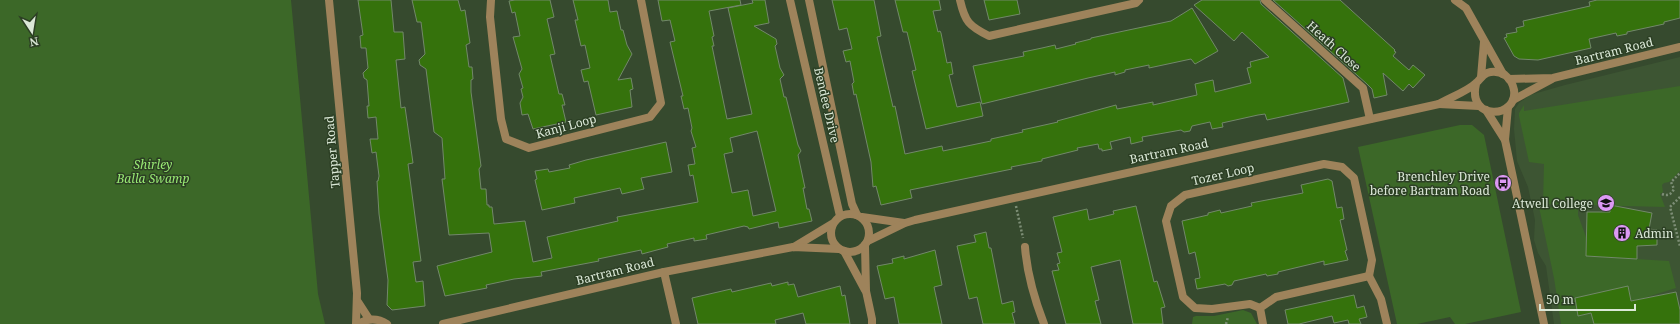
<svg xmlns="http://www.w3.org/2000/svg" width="1680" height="324" font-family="'Noto Serif',serif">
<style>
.built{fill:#3d5533}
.green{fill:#3c6828}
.building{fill:#35720c;stroke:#72886a;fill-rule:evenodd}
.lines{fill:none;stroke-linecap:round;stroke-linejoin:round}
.path{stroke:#7d8e76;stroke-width:2.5;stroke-dasharray:2 2;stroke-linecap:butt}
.minor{stroke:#9e835b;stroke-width:8}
.tertiary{stroke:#9e835b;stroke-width:8}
.labels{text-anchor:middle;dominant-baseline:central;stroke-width:3;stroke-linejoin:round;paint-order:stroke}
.street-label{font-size:12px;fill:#dbe8d7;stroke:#2c3f24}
.park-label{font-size:12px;font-style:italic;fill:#99ea74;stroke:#2c3f24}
.poi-label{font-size:12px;fill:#dbe8d7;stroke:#2c3f24;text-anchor:end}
</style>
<rect width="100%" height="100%" fill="#364a2e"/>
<polygon class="built" points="1680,57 1680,324 1554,324 1546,266 1538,253 1534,240 1535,220 1528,187 1517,161 1514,129 1515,109 1519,103 1530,95 1565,85"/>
<g class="green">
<polygon points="0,0 291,0 318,294 325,324 0,324"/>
<polygon points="1680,86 1680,171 1669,182 1664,183 1662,185 1663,192 1660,194 1665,207 1543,204 1544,164 1529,162 1519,116 1519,113 1524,105 1524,111"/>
<polygon points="1460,125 1472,125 1484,135 1521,312 1465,324 1455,324 1450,317 1417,324 1397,324 1358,147"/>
<polygon points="1539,207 1578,208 1578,215 1586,237 1586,256 1669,261 1676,288 1631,302 1598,293 1575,298 1578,316 1594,312 1592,316 1594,324 1561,324 1554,278"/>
<polygon points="1243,310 1251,313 1257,324 1192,324 1193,317 1196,316 1214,316"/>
</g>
<g class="building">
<polygon points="358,0 391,0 394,32 403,32 405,59 396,60 401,108 405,107 413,163 408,164 421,261 413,262 416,282 423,281 425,306 392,310 387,305 388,280 379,214 377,181 378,181 379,176 376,152 372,153 370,139 378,139 376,117 368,118 367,106 369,106 367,80 364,78 363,73 368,68 366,48 361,48 360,36 363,35"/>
<path d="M412 0H458L461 11 465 10 470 43 466 45 469 67H472L473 79 471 80V92L481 166 479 169 481 189H486L487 205H489V207H492L494 224 525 221 533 262 552 258 547 237 618 221 617 217 698 202 693 175 690 176 688 165 695 164 692 148 696 147 691 131 692 128 688 108 684 109 681 96H683L670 42 675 41 670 20 662 21 658 0H740L741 5 709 11 714 36 712 37 714 46H712L727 119 752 114 728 8 753 3 752 0H765L769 23 754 26 776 39 777 44 775 46 780 68 784 75 780 79 784 97H786L798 145 801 151 798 155 805 188H803L807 209H809L812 221 779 228 778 222 749 229 748 227 744 226 706 235 707 239 694 241V238L667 244 668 247 653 251 642 254 641 250 598 259 599 261 541 272 542 276 514 279 486 285 487 288 445 296 437 266 492 252 489 233 449 235 442 179H445L442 138 434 132 426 69 420 65 419 60 425 54 421 22H417ZM757 131 776 211 753 216 748 190 732 193 724 154 733 152 730 138Z"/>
<polygon points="515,0 550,0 554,17 547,19 555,54 550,55 559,94 562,94 565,105 562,105 566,122 533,129 528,114 522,115 520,103 523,97 521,89 523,88 519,74 522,69 513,37 520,36 515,12 512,13 509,1"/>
<polygon points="573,0 608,0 610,12 617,11 621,30 623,30 627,45 632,54 618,80 631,78 633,89 630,90 632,107 596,115 588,81 584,82 581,70 590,68 585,45 581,46 575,20 578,20"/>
<polygon points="832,0 874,0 881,36 877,37 893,107 895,106 905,154 942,146 943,151 991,141 991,139 1023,132 1022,130 1058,122 1057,121 1116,105 1117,109 1153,102 1153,105 1197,95 1195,84 1213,80 1215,92 1251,83 1247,68 1251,67 1250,62 1269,57 1242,32 1234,41 1194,5 1202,0 1260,0 1261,4 1343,78 1349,102 1267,120 1265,114 1258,115 1222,123 1223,127 1212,129 1210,122 1192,126 1190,131 1184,132 1181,130 1142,137 1143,141 1131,144 1130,137 1110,142 1112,149 1102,151 1102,149 1099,149 1098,144 1077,148 1078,150 1042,159 1042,161 1011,167 1012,169 910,190 912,198 881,205 876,186 873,187 871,162 856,94 854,95 852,84 854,82 850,61 846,62 843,51 852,49 847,28 839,30"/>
<polygon points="895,0 939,0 941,10 933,11 938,32 940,31 941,33 947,63 951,62 953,74 949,75 957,107 980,102 983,116 926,129 912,71 916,70 907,32 903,32"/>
<polygon points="984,0 1017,0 1020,14 989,20"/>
<polygon points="1273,0 1340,0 1395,50 1394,51 1396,52 1393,56 1409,70 1413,65 1425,75 1413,88 1409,84 1403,91 1383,73 1387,95 1374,98 1372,89 1367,84"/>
<polygon points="1597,0 1680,0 1680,18 1664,22 1664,24 1627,32 1627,34 1617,36 1616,33 1589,39 1591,48 1538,60 1519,59 1514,56 1504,38 1507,37 1506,34 1517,32 1516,28 1524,26 1523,21 1590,6 1589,2"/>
<polygon points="1192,8 1218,51 1195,64 1191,59 1149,68 1149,65 1125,70 1125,72 1115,75 1115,72 1088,78 982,104 973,66 1024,56 1023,52 1042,48 1055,45 1056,49 1076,44 1075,43 1091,39 1091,38 1171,21"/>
<polygon points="666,142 672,172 641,178 644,189 622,194 620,188 574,198 575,203 542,210 535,180 537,179 535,171 548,169 549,172 570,168 569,165 586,160"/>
<polygon points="1328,179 1332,181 1337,208 1342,207 1344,219 1340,220 1347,250 1345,251 1348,260 1324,265 1324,261 1278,272 1278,274 1267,276 1266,274 1234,281 1232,285 1228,286 1225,284 1197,289 1195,279 1200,278 1199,271 1195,252 1189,254 1182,221 1208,215 1208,213 1220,210 1221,213 1252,206 1251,203 1303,193 1301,185"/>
<polygon points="1610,205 1652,213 1649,229 1657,230 1657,245 1637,246 1637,259 1586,256 1587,212 1610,212"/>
<polygon points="1136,206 1154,282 1157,281 1165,307 1161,308 1163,324 1133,324 1120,260 1091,267 1099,300 1095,301 1101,324 1066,324 1052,271 1059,270 1057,264 1060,263 1057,253 1062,252 1053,217 1087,209 1089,220 1114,214 1113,211"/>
<polygon points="986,232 989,248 991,248 1002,304 1013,301 1015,312 1012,313 1015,324 983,324 977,297 969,299 957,246 976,242 974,235"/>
<polygon points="935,250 942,285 934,287 942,324 899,324 894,297 885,299 877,266 893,263 892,259 904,256 904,259"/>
<polygon points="788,282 788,285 794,284 798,297 840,286 842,296 845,295 850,324 806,324 803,313 775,320 776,324 698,324 692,298 731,289 732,292 771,283 772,286"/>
<polygon points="1628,286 1631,301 1676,292 1680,310 1680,324 1594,324 1591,313 1578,316 1575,298"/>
<polygon points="1354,295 1357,308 1364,306 1367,317 1359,319 1361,324 1349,324 1348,320 1334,323 1332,316 1299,324 1288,324 1285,310"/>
</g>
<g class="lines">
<g class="path">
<path d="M1662 194C1667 196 1671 195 1674 189L1671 182 1680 173"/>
<polyline points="1680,197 1670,207 1680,246"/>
<polyline points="1016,206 1023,238"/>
<polyline points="1226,324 1228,317"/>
</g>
<g class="minor">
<polyline points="491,0 490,17 501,119 506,139 529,148 650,117 661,103 641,0"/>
<polyline points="790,0 840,216"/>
<polyline points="809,0 852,204 857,215"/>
<path d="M960 0C965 22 969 26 989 36L1136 3 1139 0"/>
<polyline points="1265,0 1363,88 1370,119"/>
<polyline points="865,245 866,291 872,319 872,324"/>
<path d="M1025 247C1027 274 1034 298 1044 324"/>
<polyline points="844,251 865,290"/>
<polyline points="664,272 676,324"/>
<polyline points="1260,308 1250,304 1212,309 1195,308 1183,297 1166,221 1171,206 1185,195 1324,164 1342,167 1354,178 1372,260 1369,276"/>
<polyline points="1263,324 1260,308 1276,297 1369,276 1381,299 1387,324"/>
</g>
<g class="tertiary">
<polyline points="329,0 357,293 356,324"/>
<polyline points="1455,0 1466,8 1503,74"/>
<polyline points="1481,77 1484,42"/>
<polyline points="1509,79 1553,78 1680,47"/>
<polyline points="1513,100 1552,79"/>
<polyline points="1439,104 1479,106"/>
<polyline points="1508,107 1505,140 1544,324"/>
<polyline points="1486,110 1505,140"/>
<circle cx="850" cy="233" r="19"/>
<polyline points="862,217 904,223"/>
<path d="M868 241 905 223 915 220 1439 104C1449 98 1468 91 1476 83 1480 80 1482 75 1487 73 1493 71 1500 72 1505 75 1510 79 1513 84 1514 90 1518 119 1467 121 1476 84"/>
<polyline points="794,247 832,224"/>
<polyline points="358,302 369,319"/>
<path d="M359 324C367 318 378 318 387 324"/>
<polyline points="443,324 664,272 793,247 839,249"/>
</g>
</g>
<defs>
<g id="bus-disc" transform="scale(0.9)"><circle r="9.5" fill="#dc99f4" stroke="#2c3f24"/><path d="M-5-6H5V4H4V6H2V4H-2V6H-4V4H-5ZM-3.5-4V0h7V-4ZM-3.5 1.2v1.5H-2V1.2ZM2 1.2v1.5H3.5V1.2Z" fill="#111"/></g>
<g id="school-disc" transform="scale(0.9)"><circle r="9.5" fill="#dc99f4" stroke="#2c3f24"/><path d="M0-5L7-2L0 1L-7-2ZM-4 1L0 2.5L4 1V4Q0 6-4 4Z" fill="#111"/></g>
<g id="building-disc" transform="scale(0.9)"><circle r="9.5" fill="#dc99f4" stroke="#2c3f24"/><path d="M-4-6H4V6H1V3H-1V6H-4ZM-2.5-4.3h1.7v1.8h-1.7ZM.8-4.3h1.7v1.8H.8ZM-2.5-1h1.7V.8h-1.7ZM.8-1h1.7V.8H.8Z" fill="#111"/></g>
</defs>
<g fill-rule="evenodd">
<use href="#bus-disc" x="1503" y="183"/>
<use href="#school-disc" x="1606" y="203"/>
<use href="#building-disc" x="1622" y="233"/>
</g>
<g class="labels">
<g class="street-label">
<text transform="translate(1334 46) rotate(42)">Heath Close</text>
<text transform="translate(1614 51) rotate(-14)">Bartram Road</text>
<text transform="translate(827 105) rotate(77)">Bendee Drive</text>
<text transform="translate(566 126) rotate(-15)">Kanji Loop</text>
<text transform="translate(1169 151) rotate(-12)">Bartram Road</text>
<text transform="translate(332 152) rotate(-95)">Tapper Road</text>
<text transform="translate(1223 174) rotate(-13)">Tozer Loop</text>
<text transform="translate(615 271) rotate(-14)">Bartram Road</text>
</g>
<g class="park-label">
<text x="153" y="164">Shirley<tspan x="153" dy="14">Balla Swamp</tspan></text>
</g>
<g class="poi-label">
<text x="1490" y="176">Brenchley Drive<tspan x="1490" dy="14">before Bartram Road</tspan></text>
<text x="1593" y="203">Atwell College</text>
<text x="1635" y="233" text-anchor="start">Admin</text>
</g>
</g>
<g transform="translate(32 32) rotate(168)" stroke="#2c3f24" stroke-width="3" paint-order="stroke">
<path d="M0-3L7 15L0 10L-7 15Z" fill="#dbe8d7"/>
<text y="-6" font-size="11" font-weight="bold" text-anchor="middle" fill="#dbe8d7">N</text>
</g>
<path d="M1540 304v6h95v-6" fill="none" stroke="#dbe8d7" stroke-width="2"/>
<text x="1546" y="304" font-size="12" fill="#dbe8d7" stroke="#2c3f24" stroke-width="3" paint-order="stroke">50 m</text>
</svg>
